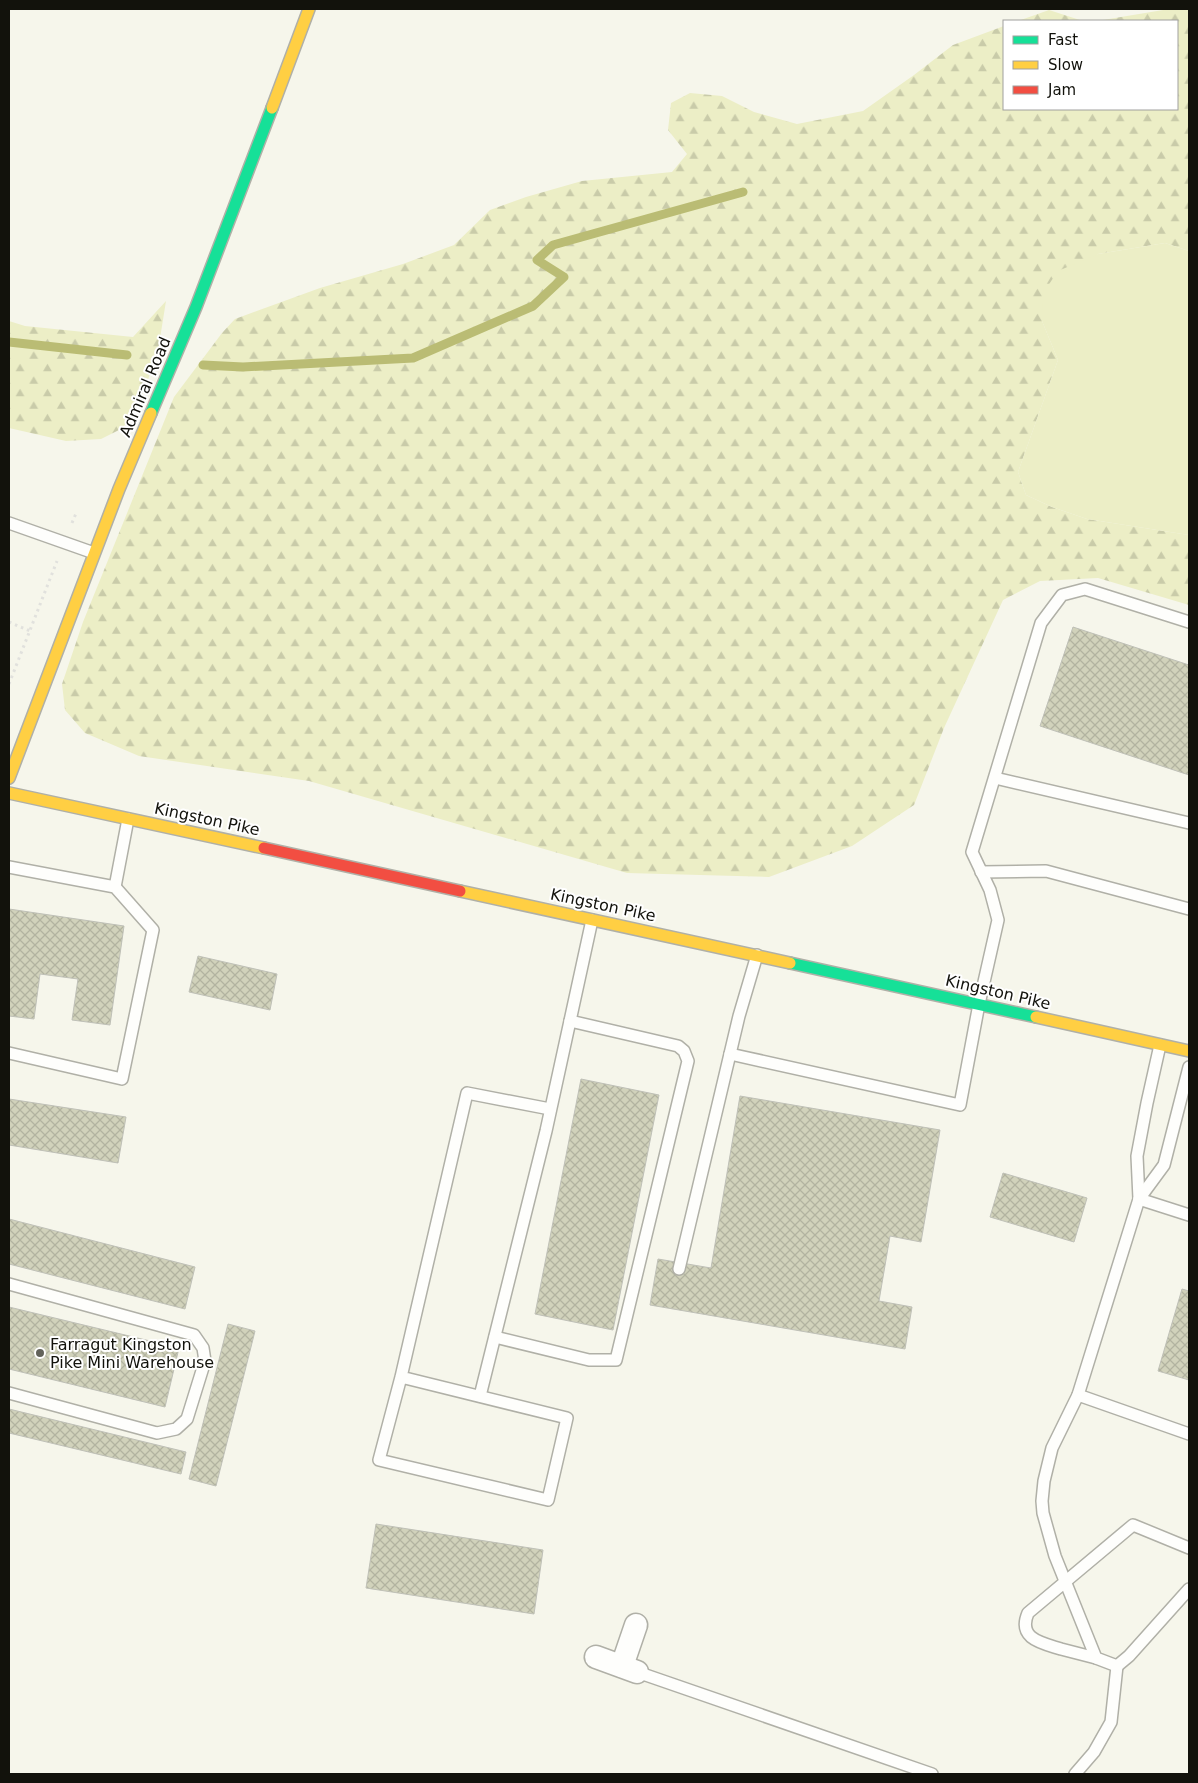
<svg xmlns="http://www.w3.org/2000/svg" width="1198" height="1783" font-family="'DejaVu Sans',sans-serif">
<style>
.forest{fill:url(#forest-firs)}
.pitch{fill:#eceec6}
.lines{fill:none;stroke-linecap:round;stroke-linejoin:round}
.stream{stroke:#babc74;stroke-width:9}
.building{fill:url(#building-cross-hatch);stroke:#bfc0b7}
.lane-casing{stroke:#b0b0a7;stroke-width:14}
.street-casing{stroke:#b0b0a7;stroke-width:25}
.fast-casing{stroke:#b0b0a7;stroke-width:14}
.slow-casing{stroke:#b0b0a7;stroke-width:14}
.jam-casing{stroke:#b0b0a7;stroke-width:14}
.path{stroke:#e1e1dd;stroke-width:3;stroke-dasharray:2.5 4;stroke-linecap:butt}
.lane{stroke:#fefefc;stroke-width:11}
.street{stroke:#fefefc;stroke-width:22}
.fast{stroke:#16e098;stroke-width:11}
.slow{stroke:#ffcf43;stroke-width:11}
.jam{stroke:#f24e42;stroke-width:11}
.poi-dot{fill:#62625a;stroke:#fff;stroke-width:2}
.labels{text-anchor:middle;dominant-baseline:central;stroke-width:4;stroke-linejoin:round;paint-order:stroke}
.street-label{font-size:16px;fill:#12120c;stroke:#fff}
.poi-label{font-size:16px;fill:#12120c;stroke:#fff;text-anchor:start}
</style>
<defs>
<pattern id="forest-firs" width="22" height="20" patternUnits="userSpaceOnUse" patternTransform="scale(1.25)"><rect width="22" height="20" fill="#eceec6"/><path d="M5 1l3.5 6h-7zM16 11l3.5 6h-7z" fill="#c9cba9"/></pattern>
<pattern id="building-cross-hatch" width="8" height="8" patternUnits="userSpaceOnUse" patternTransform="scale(1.25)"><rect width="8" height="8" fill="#d1d2bb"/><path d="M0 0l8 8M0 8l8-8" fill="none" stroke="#b2b3a0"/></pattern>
</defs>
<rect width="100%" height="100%" fill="#f6f6eb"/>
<g class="forest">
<polygon points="1169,9 1189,9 1189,251 1165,243 1098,254 1042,321 1058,360 1018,472 1026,495 1052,507 1087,519 1189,535 1189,605 1098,578 1040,581 1003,600 944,728 914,805 852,846 769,877 627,873 309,781 139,756 85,733 65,710 62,684 83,622 174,397 222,333 235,319 320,288 403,264 454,245 490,210 526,197 582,181 672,172 687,154 668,130 671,103 690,93 722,96 754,112 797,124 863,111 914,75 953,45 1004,26 1004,109 1177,109 1177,21 1097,21"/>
<polygon points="1049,10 1083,21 1018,21"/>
<polygon points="166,301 158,351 144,391 123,428 101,439 66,441 9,428 9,321 25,326 133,337"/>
</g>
<polygon class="pitch" points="1165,243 1189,251 1189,535 1087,519 1052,507 1026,495 1018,472 1058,360 1042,321 1043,293 1058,271 1098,254"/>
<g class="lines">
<g class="stream">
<polyline points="9,342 127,355"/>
<polyline points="203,365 243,367 413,358 533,306 564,277 537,260 553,245 743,192"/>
</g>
</g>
<g class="building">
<polygon points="1073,627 1189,665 1189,775 1040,726"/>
<polygon points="9,909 124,926 110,1025 72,1020 78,979 40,974 34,1019 9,1016"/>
<polygon points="198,956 277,974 270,1010 189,992"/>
<polygon points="581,1079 659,1095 613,1330 535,1314"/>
<polygon points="740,1096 940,1130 921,1242 890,1236 879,1301 912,1307 905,1349 650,1305 658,1259 711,1268"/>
<polygon points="9,1099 126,1117 118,1163 9,1145"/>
<polygon points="1003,1173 1087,1198 1074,1242 990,1217"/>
<polygon points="9,1219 195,1267 185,1309 9,1264"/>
<polygon points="1182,1289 1189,1291 1189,1380 1158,1371"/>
<polygon points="9,1307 179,1348 165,1407 9,1369"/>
<polygon points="228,1324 255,1331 216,1486 189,1479"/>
<polygon points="9,1409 186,1452 181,1474 9,1433"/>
<polygon points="376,1524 543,1550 534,1614 366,1588"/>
</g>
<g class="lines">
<g class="lane-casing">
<g id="lane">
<polyline points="9,523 94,553"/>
<polyline points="995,778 1189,823"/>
<polyline points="9,867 115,887 153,930 122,1079 9,1053"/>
<polyline points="981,872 1046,871 1189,909"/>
<polyline points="115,887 128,819"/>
<polyline points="730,1054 960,1105 979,1004 998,920 990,890 972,852 1041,623 1062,595 1085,589 1189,622"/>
<polyline points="1139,1199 1137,1156 1147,1103 1160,1045"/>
<polyline points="1139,1199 1189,1215"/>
<polyline points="679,1269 739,1016 757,955"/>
<polyline points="9,1284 194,1335 203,1348 205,1361 187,1419 176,1429 157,1433 9,1393"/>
<polyline points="495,1337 589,1360 616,1360 688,1061 684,1051 678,1046 570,1021"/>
<polyline points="401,1377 567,1418 548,1500 379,1460 401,1377 467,1093 550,1109"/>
<polyline points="1078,1395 1189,1434"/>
<polyline points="480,1396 546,1131 592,920"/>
<path d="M1096 1658C1084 1655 1073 1652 1061 1649 1042 1643 1017 1639 1028 1613L1133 1525 1189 1548"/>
<polyline points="1117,1666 1129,1656 1189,1589"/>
<polyline points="637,1672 932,1774"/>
<polyline points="1075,1774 1094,1752 1111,1722 1117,1666 1096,1658 1055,1556 1043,1513 1042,1501 1044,1481 1052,1448 1078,1395 1139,1199 1164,1165 1189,1067"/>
</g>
</g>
<g class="street-casing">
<g id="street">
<polyline points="596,1657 637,1672"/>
<polyline points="622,1666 636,1625"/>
</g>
</g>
<g class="fast-casing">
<g id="fast">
<polyline points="151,413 196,307 272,108"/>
<polyline points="790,963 1036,1017"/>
</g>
</g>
<g class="slow-casing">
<g id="slow">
<polyline points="272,108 309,9"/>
<polyline points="9,778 119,489 151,413"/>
<polyline points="9,793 264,848"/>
<polyline points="460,891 790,963"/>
<polyline points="1036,1017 1189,1051"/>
</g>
</g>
<g class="jam-casing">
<polyline id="jam" points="264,848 460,891"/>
</g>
<g class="path">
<polyline points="72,523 77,511"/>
<polyline points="9,622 30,631"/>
<polyline points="9,684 57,561"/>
</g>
<use href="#lane" class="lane"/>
<use href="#street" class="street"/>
<use href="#fast" class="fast"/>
<use href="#slow" class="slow"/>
<use href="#jam" class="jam"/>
</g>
<circle class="poi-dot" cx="40" cy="1353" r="5"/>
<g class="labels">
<g class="street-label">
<text transform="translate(145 387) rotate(-67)">Admiral Road</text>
<text transform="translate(207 819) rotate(12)">Kingston Pike</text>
<text transform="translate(603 905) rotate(12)">Kingston Pike</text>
<text transform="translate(998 992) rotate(13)">Kingston Pike</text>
</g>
<g class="poi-label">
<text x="50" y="1344">Farragut Kingston<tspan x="50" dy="18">Pike Mini Warehouse</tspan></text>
</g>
</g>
<rect width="1198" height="1783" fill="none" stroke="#12120c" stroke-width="20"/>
<rect x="1003" y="20" width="175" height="90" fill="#ffffff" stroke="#a0a09e"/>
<rect x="1013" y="36" width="25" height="8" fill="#16e098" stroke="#a0a09e"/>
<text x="1048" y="45" font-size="15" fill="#12120c">Fast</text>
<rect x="1013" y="61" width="25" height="8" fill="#ffcf43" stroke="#a0a09e"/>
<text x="1048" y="70" font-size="15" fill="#12120c">Slow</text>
<rect x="1013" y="86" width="25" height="8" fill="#f24e42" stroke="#a0a09e"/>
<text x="1048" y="95" font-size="15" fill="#12120c">Jam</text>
</svg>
